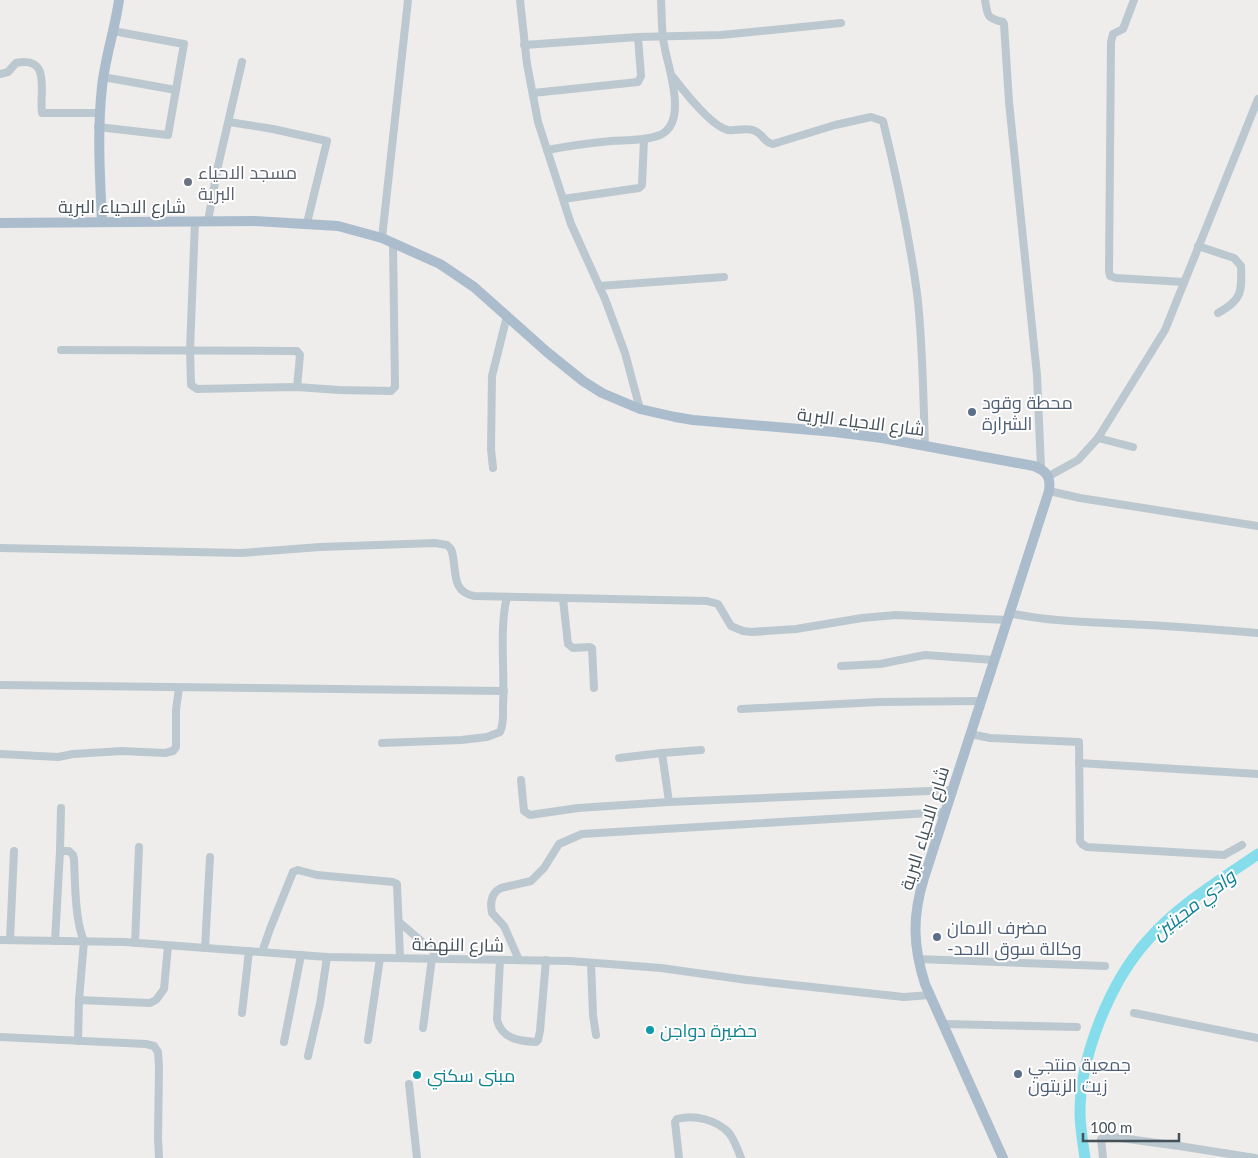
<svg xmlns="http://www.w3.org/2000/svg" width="1258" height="1158" font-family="Lato,Cairo,sans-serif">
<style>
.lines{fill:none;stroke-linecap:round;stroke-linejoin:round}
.river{stroke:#85ddec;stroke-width:11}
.minor{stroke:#bcc8cf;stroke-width:8}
.major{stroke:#abbdcc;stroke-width:10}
.worship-dot{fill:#6b7280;stroke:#fff;stroke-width:2}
.service-dot{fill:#5c6f8a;stroke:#fff;stroke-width:2}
.culture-dot{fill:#0f9aa8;stroke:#fff;stroke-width:2}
.labels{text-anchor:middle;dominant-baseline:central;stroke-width:4;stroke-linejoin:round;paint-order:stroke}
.worship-label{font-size:18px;fill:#5b616d;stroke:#fff;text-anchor:start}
.street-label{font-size:18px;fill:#445159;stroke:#fff}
.service-label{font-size:18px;fill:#4e5e75;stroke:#fff;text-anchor:start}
.culture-label{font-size:18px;fill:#0d838f;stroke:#fff;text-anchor:start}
.water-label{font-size:19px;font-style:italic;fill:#0c8296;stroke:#fff}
</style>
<rect width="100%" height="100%" fill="#efecec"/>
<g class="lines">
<path class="river" d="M1085 1158C1083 1143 1080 1128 1080 1112 1080 1057 1110 982 1147 941 1177 906 1220 880 1258 854"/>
<g class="minor">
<polyline points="520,0 527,64 538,122 571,224 605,299 625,353 640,409"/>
<path d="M985 0C988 16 986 18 1003 22L1004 24 1009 102 1037 375 1041 468"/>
<polyline points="1134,0 1123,29 1113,34 1111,42 1109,271 1110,276 1116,278 1184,282"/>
<polyline points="524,45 638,37 721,35 841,23"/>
<path d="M0 74 8 72 16 63C52 55 39 93 42 113H99"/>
<polyline points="103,77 176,90"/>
<path d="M673 77C683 90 712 127 728 130 737 131 747 127 755 131 763 134 764 143 773 144L835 125 871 117 883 121C897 178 909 235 917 293 923 343 923 395 925 445"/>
<polyline points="533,93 638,82 641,76 638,37"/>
<polyline points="229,122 273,129 327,141 307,223"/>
<polyline points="98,127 168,135 184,44 113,31"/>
<path d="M547 150C568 146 590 143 611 141 627 140 645 141 660 135 688 123 669 70 665 49 661 34 662 16 661 0"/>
<polyline points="563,199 639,188 642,185 644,139"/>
<polyline points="195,221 190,350 191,385 197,389 297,387 339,390 391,391 395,387 393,243"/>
<polyline points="208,221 218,166 242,62"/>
<polyline points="382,238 408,0"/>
<path d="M1198 246 1234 258 1241 266C1242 292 1242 300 1218 313"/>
<polyline points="599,286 724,277"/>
<polyline points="61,350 297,351 300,355 297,387"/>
<polyline points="1098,438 1133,447"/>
<polyline points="493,468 491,449 492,376 507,316"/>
<polyline points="1049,476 1078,460 1098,438 1165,330 1258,99"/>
<polyline points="1049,491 1080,498 1258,526"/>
<path d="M0 548 242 553 320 547 435 543 447 545 451 549C458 567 449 591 474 596L707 601 718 604 731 626 743 631 751 632 796 629 862 618 896 615 1007 620"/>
<polyline points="563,599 568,644 573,648 590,647 592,648 594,688"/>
<path d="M1009 613C1055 623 1101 622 1147 625 1184 627 1221 630 1258 633"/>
<polyline points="841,666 880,664 925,655 994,660"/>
<polyline points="0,685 504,691"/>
<polyline points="741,709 879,702 981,701"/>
<polyline points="970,734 990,738 1079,742 1080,841 1082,844 1087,847 1224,855 1242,845"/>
<path d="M382 743 461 740 487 737 500 732C504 724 503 714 503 705 505 672 499 628 507 597"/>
<polyline points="0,754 58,757 73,754 122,751 165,753 173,751 176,747 176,710 179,688"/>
<polyline points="619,758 662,753"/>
<polyline points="1079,763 1258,774"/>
<polyline points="521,780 524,811 530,815 578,808 669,802 953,790"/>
<polyline points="669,802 662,753 701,750"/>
<polyline points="60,851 61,808"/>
<polyline points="399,922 441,958"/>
<polyline points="0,940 125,942 327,957 570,961 661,968 747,980 904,997 930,995"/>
<polyline points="10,940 14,851"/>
<path d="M55 941 60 851H69L73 855 74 859C75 881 75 922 84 941L79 1000 78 1041"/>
<polyline points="135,943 139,847"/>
<polyline points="205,948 210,857"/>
<polyline points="262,952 270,929 293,872 298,870 317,875 393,882 397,884 400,957"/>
<polyline points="918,959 1105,966"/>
<path d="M500 960 497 1020C502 1039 519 1041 536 1042L538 1040 540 1031 546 960"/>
<path d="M519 960 504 926 492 913C490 903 491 893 501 888L531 881 544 868 559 844 582 834 946 812"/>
<polyline points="591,963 593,1015 596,1035"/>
<polyline points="79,1000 150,1003 156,1000 164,989 168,946"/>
<polyline points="242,1013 249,951"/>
<polyline points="1134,1013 1258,1038"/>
<polyline points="944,1024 1077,1027"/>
<polyline points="423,1028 432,958"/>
<polyline points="0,1037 146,1044 154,1046 158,1052 159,1067 158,1139 159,1158"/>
<polyline points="368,1040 380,958"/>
<polyline points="284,1042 301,955"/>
<polyline points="308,1056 320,1004 327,957"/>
<polyline points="409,1084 417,1158"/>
<path d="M679 1158 675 1122 677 1119C694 1114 717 1120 729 1133 734 1139 738 1150 741 1158"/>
<polyline points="1103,1158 1101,1139 1106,1136 1179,1146 1255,1158"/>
</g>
<g class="major">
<path d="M102 222C100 177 97 132 102 87 105 58 115 29 119 0"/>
<path d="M0 223 255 221 338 226 382 238 440 264 474 287 547 352 583 381 602 393 640 409 675 417 693 420 835 432 882 438 1034 466C1047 471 1051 477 1049 491L924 878C912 917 913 946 925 984L1003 1158"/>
</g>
</g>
<circle class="worship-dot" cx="188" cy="182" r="5"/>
<g class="service-dot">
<circle cx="972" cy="412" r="5"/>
<circle cx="937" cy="937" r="5"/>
<circle cx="1018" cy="1074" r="5"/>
</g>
<g class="culture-dot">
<circle cx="650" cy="1030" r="5"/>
<circle cx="417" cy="1075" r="5"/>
</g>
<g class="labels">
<g class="worship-label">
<text x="198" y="172">مسجد الاحياء<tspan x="198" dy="21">البرية</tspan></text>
</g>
<g class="street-label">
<text x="122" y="206">شارع الاحياء البرية</text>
<text transform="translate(861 421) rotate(7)">شارع الاحياء البرية</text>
<text transform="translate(924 828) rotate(-73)">شارع الاحياء البرية</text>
<text transform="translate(458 944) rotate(1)">شارع النهضة</text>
</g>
<g class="service-label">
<text x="982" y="402">محطة وقود<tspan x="982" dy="21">الشرارة</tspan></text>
<text x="947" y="927">مضرف الامان<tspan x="947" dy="21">-وكالة سوق الاحد</tspan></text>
<text x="1028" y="1064">جمعية منتجي<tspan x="1028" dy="21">زيت الزيتون</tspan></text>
</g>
<g class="culture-label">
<text x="660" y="1030">حضيرة دواجن</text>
<text x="427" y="1075">مبنى سكني</text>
</g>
<g class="water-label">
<text transform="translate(1193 904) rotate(-38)">وادي مجينين</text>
</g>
</g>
<path d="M1083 1133v8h96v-8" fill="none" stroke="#445159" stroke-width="2.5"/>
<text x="1090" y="1133" font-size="15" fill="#445159" stroke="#ffffff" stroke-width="4" paint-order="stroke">100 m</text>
</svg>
